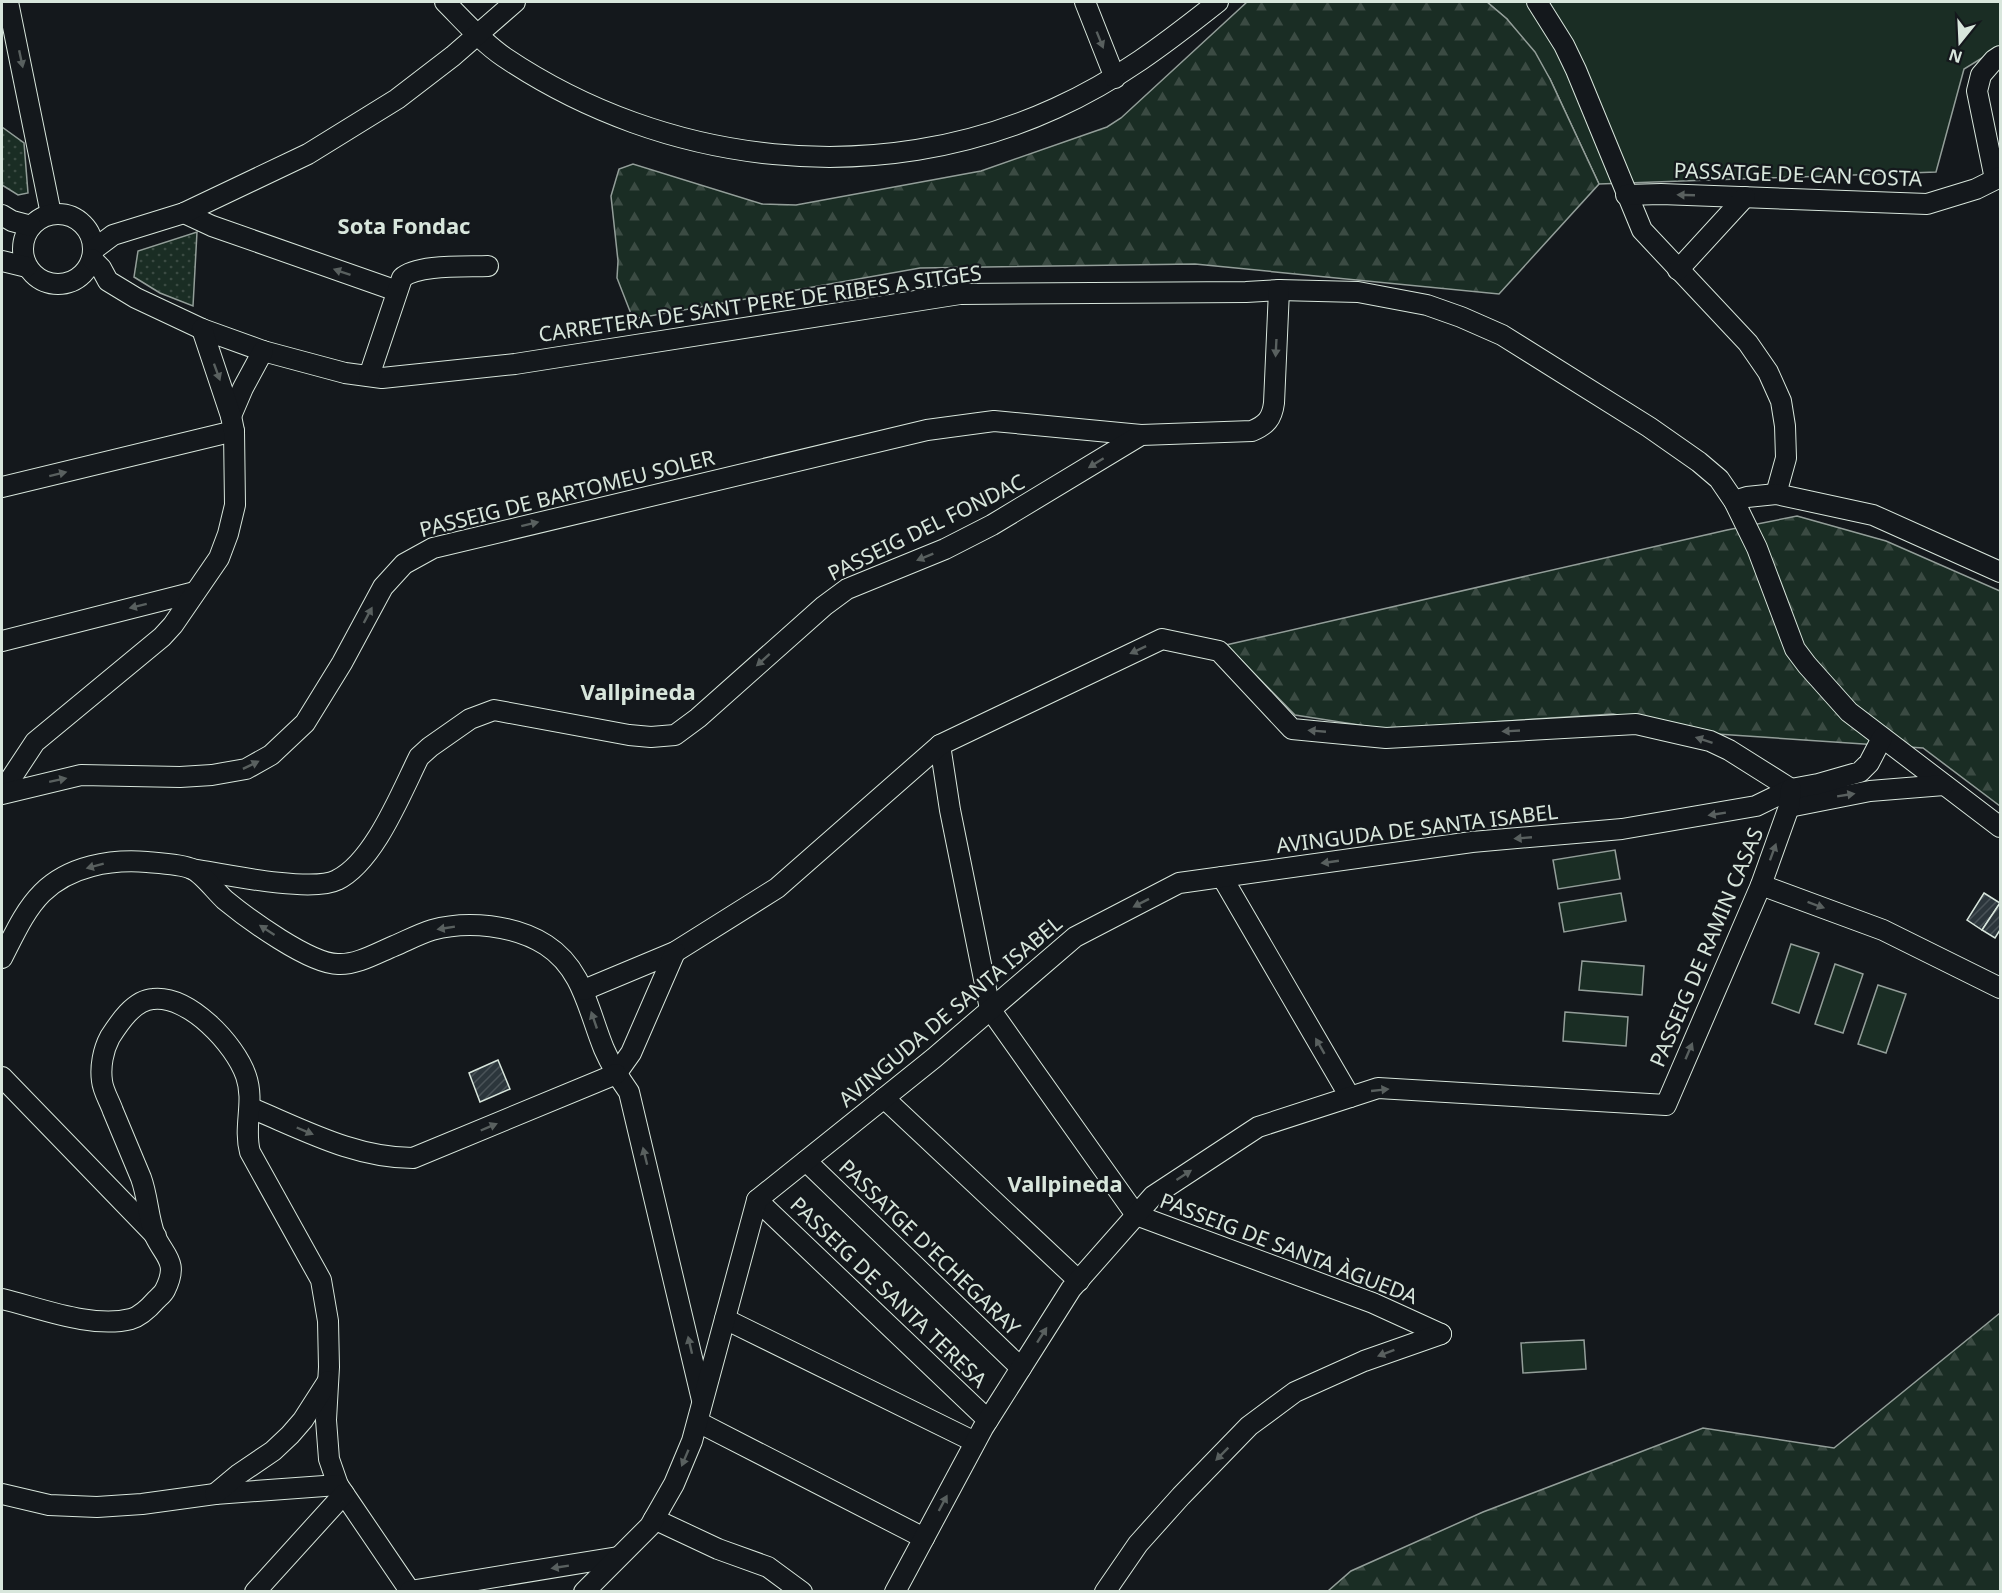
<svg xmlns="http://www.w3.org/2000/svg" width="2002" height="1593" font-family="'Noto Sans',sans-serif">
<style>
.grass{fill:#1a2d24;stroke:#939e99;stroke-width:1.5}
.forest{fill:url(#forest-firs);stroke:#939e99;stroke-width:1.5}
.park{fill:url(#park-dots);stroke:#939e99;stroke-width:1.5}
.building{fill:url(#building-hatch);stroke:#d8e6dc;stroke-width:1.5}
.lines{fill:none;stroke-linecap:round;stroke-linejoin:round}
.minor-casing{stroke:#d8e6dc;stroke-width:22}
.minor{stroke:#14181c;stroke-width:20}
.oneway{fill:#59605f}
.labels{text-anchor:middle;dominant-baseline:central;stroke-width:4.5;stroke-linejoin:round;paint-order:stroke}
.street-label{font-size:21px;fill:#d8e6dc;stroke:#14181c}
.neighbourhood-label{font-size:22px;font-weight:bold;fill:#d8e6dc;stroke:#14181c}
</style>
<defs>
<pattern id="forest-firs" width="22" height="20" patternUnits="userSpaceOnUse" patternTransform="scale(1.5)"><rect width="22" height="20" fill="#1a2d24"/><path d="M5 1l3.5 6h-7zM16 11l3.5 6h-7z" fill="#3b4b43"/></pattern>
<pattern id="park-dots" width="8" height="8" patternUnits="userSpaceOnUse" patternTransform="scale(1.5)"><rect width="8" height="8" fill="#1a2d24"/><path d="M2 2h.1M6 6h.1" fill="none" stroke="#3b4b43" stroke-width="1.8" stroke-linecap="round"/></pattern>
<pattern id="building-hatch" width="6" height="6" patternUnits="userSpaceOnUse" patternTransform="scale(1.5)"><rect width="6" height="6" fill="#2c363c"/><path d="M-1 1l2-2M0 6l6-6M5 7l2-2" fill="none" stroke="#4a5358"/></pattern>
</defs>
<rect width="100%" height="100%" fill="#14181c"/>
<g class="grass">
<polygon points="1487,2 2000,2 2000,47 1964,69 1936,172 1599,184 1550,79 1507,19"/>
<polygon points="1615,850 1620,879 1558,889 1553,860"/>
<polygon points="1621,893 1626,921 1564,932 1559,903"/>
<polygon points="1791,944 1819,953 1799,1013 1772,1003"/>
<polygon points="1582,961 1644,966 1642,995 1579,990"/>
<polygon points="1835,964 1863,974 1843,1033 1815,1024"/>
<polygon points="1878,985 1906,994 1886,1053 1858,1044"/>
<polygon points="1565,1012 1628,1017 1626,1046 1563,1041"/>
<polygon points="1584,1340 1586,1369 1523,1373 1521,1343"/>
</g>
<g class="forest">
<polygon points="1247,2 1487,2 1507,19 1535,52 1550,79 1599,184 1499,294 1195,264 920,268 633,319 617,278 618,261 611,196 619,169 633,164 762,204 796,205 981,171 1107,127 1121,118"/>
<polygon points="1797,516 1886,541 2000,591 2000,806 1923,748 1717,734 1613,714 1385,729 1295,715 1226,645 1727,530"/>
<polygon points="2000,1313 2000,1591 1328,1591 1351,1571 1483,1512 1703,1428 1834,1448"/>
</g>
<g class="park">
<polygon points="2,127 24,143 28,193 18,195 2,185"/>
<polygon points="197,232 193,306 160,293 134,277 138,251"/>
</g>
<g class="building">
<polygon points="1984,893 2000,903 1982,930 1967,920"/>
<polygon points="2000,903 2000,930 1995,938 1982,930"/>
<polygon points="498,1060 510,1089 480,1102 469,1073"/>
</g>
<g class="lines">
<g class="minor-casing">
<g id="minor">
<polyline points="8,2 51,214"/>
<path d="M445 2C463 20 482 42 504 57 666 166 877 190 1056 108 1118 80 1165 44 1218 2"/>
<polyline points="1085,2 1115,78"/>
<polyline points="1537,2 1564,45 1576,70 1642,230 1748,343 1768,372 1781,401 1785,426 1786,458 1776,494"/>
<polyline points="1995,179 1977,91 1981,75 1994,60 2000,56"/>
<polyline points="1626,195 1661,194 1927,204 1976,189 2000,177"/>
<polyline points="184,213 212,226 397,291"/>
<circle cx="58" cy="249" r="35"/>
<polyline points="2,215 12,221 31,226"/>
<polyline points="93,250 113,235 184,213 308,154 397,99 453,56 515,2"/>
<polyline points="92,259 101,268 108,281 136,298 202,329 263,351 345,373 382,378 515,364 960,294 1246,292 1279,290 1358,292 1427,305 1461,317 1502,335 1649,427 1699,462 1719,479 1734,501 1757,548 1795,649 1807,665 1849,712 2000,827"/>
<polyline points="2,261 27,267"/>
<polyline points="1678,270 1745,197"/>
<path d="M369 376 402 278C417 264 467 267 488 266"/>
<polyline points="231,416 243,388 263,351"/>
<polyline points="2,487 234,431"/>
<polyline points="1734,501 1747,497 1776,494 1873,515 2000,572"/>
<polyline points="2,641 195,592"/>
<polyline points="940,745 950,810 990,1009 1136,1215 1373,1303 1441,1334"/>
<polyline points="2,792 35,742 162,637 173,625 219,558 228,534 235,505 234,431 231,416 202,329"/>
<polyline points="2,794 81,775 180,777 212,775 246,769 271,755 305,723 342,663 383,587 404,564 433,548 927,430 994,421 1141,435"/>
<polyline points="1789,807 1870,791 1944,785"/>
<path d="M192 869C222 874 312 893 337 880 374 862 401 793 419 757L430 747 470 719 494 710 629 735 651 737 675 735 698 718 824 606 847 589 945 549 992 525 1141 435 1252 431C1266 425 1272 419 1274 403L1279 290"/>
<polyline points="1222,877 1350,1097"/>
<polyline points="1761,885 1883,930 2000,988"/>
<path d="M2 958C13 937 24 911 42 893 69 866 111 859 147 862 159 863 182 864 192 869 203 874 216 892 225 900 248 919 310 964 338 964 357 965 377 953 394 946 406 941 419 934 432 930 467 920 515 925 546 945 583 969 588 1010 604 1049 611 1065 619 1078 629 1092L702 1400"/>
<polyline points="584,990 675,952 777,888 940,745 1162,639 1219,651 1292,729 1386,738 1636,724 1710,741 1729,750 1791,789"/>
<polyline points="616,1074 631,1053 675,952"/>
<polyline points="2,1077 156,1236"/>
<polyline points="884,1098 1079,1281"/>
<path d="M251 1108C304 1130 355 1158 413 1158L616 1074"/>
<polyline points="806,1161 1021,1368"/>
<polyline points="757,1200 988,1420"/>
<path d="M2 1299C40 1308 92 1329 131 1319 141 1316 149 1308 156 1300 159 1297 163 1294 165 1290 179 1262 165 1257 155 1236 148 1218 148 1197 141 1178 132 1156 122 1133 113 1111 110 1102 103 1091 102 1081 100 1067 103 1050 110 1037 119 1023 134 1000 153 999 189 995 235 1044 246 1076 255 1102 243 1126 250 1152L321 1280 328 1321 329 1367 326 1420 329 1459 338 1485 410 1591"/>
<polyline points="725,1319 975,1442"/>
<polyline points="698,1422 924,1538"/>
<polyline points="2,1494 49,1505 97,1507 142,1504 215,1494 338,1485"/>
<polyline points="215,1494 239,1474 273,1451 290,1435 303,1420 328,1381"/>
<polyline points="654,1519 718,1549 768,1567 802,1592"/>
<polyline points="410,1591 618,1557"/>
<polyline points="255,1592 344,1494"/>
<polyline points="584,1592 650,1526 674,1484 692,1441 757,1200 934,1058 1075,937 1179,883 1472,842 1622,829 1756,806 1791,789 1818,784 1860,772 1869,763 1882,738"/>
<polyline points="895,1592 983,1428 1071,1289 1153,1196 1258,1127 1378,1088 1666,1105 1761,885 1789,807 1791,789"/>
<polyline points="1105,1592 1138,1544 1181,1496 1249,1426 1295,1392 1364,1361 1441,1334"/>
</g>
</g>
<use href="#minor" class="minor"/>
</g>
<defs><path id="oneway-solid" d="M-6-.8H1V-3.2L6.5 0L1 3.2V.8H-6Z" transform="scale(1.5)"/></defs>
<g class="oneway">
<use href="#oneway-solid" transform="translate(1100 40) rotate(68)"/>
<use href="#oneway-solid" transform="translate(21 59) rotate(78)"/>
<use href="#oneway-solid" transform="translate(1686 195) rotate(-178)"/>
<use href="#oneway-solid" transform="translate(342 272) rotate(-161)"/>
<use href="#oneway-solid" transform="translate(1276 348) rotate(93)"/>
<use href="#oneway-solid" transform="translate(217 372) rotate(70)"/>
<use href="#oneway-solid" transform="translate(1096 463) rotate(148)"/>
<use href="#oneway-solid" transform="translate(58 474) rotate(-14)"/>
<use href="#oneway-solid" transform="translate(530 524) rotate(-14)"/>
<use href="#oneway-solid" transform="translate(925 557) rotate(158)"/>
<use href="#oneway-solid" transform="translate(138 606) rotate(166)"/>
<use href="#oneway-solid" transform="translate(368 615) rotate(-62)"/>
<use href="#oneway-solid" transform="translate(1138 650) rotate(155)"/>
<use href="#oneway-solid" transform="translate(763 660) rotate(138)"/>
<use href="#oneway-solid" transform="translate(1317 731) rotate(-175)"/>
<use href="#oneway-solid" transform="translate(1511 731) rotate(177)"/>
<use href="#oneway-solid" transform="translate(1704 740) rotate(-162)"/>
<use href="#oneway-solid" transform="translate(251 765) rotate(-26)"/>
<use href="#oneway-solid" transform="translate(58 780) rotate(-12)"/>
<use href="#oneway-solid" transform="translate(1846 795) rotate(-9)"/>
<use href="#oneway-solid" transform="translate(1717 814) rotate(171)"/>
<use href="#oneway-solid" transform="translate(1523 838) rotate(175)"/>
<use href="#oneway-solid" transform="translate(1773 852) rotate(-70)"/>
<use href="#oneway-solid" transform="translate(1330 862) rotate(172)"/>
<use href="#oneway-solid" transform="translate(95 866) rotate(165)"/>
<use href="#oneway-solid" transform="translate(1141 903) rotate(153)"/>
<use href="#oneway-solid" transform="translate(1816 905) rotate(20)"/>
<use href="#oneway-solid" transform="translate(446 928) rotate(171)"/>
<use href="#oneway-solid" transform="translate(267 930) rotate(-147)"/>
<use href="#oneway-solid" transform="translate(594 1020) rotate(-109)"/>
<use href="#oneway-solid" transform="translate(1320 1046) rotate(-120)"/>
<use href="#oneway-solid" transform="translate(1689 1051) rotate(-67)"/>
<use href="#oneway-solid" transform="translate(1380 1090) rotate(-6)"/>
<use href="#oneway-solid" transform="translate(489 1127) rotate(-23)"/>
<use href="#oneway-solid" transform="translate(305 1131) rotate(23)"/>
<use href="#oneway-solid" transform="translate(645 1156) rotate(-104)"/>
<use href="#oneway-solid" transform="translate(1184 1175) rotate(-33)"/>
<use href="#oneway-solid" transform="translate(1042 1335) rotate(-57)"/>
<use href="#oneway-solid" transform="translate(690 1345) rotate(-103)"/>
<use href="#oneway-solid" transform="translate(1386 1353) rotate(159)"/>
<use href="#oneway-solid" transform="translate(1222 1454) rotate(135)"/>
<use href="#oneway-solid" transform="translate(685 1458) rotate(113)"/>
<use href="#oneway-solid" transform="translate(943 1503) rotate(-62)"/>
<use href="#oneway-solid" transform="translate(560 1567) rotate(171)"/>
</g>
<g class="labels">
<g class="street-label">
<text transform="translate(1798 174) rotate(2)">PASSATGE DE CAN COSTA</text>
<text transform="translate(760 303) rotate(-8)">CARRETERA DE SANT PERE DE RIBES A SITGES</text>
<text transform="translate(567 493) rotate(-14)">PASSEIG DE BARTOMEU SOLER</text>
<text transform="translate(926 527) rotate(-26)">PASSEIG DEL FONDAC</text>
<text transform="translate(1417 828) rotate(-7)">AVINGUDA DE SANTA ISABEL</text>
<text transform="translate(1706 947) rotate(-67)">PASSEIG DE RAMIN CASAS</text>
<text transform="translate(950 1011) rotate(-40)">AVINGUDA DE SANTA ISABEL</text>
<text transform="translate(930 1247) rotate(44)">PASSATGE D'ECHEGARAY</text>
<text transform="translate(1289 1248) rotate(21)">PASSEIG DE SANTA ÀGUEDA</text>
<text transform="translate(889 1292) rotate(44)">PASSEIG DE SANTA TERESA</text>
</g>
<g class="neighbourhood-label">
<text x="404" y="225">Sota Fondac</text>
<text x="638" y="691">Vallpineda</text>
<text x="1065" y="1183">Vallpineda</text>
</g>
</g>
<rect width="2002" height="1593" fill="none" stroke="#d8e6dc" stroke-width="6"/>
<g transform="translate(1960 42) rotate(198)" stroke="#14181c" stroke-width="4.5" paint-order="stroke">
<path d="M0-4.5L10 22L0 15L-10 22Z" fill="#d8e6dc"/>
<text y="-9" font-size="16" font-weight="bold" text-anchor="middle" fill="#d8e6dc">N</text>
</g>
</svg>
